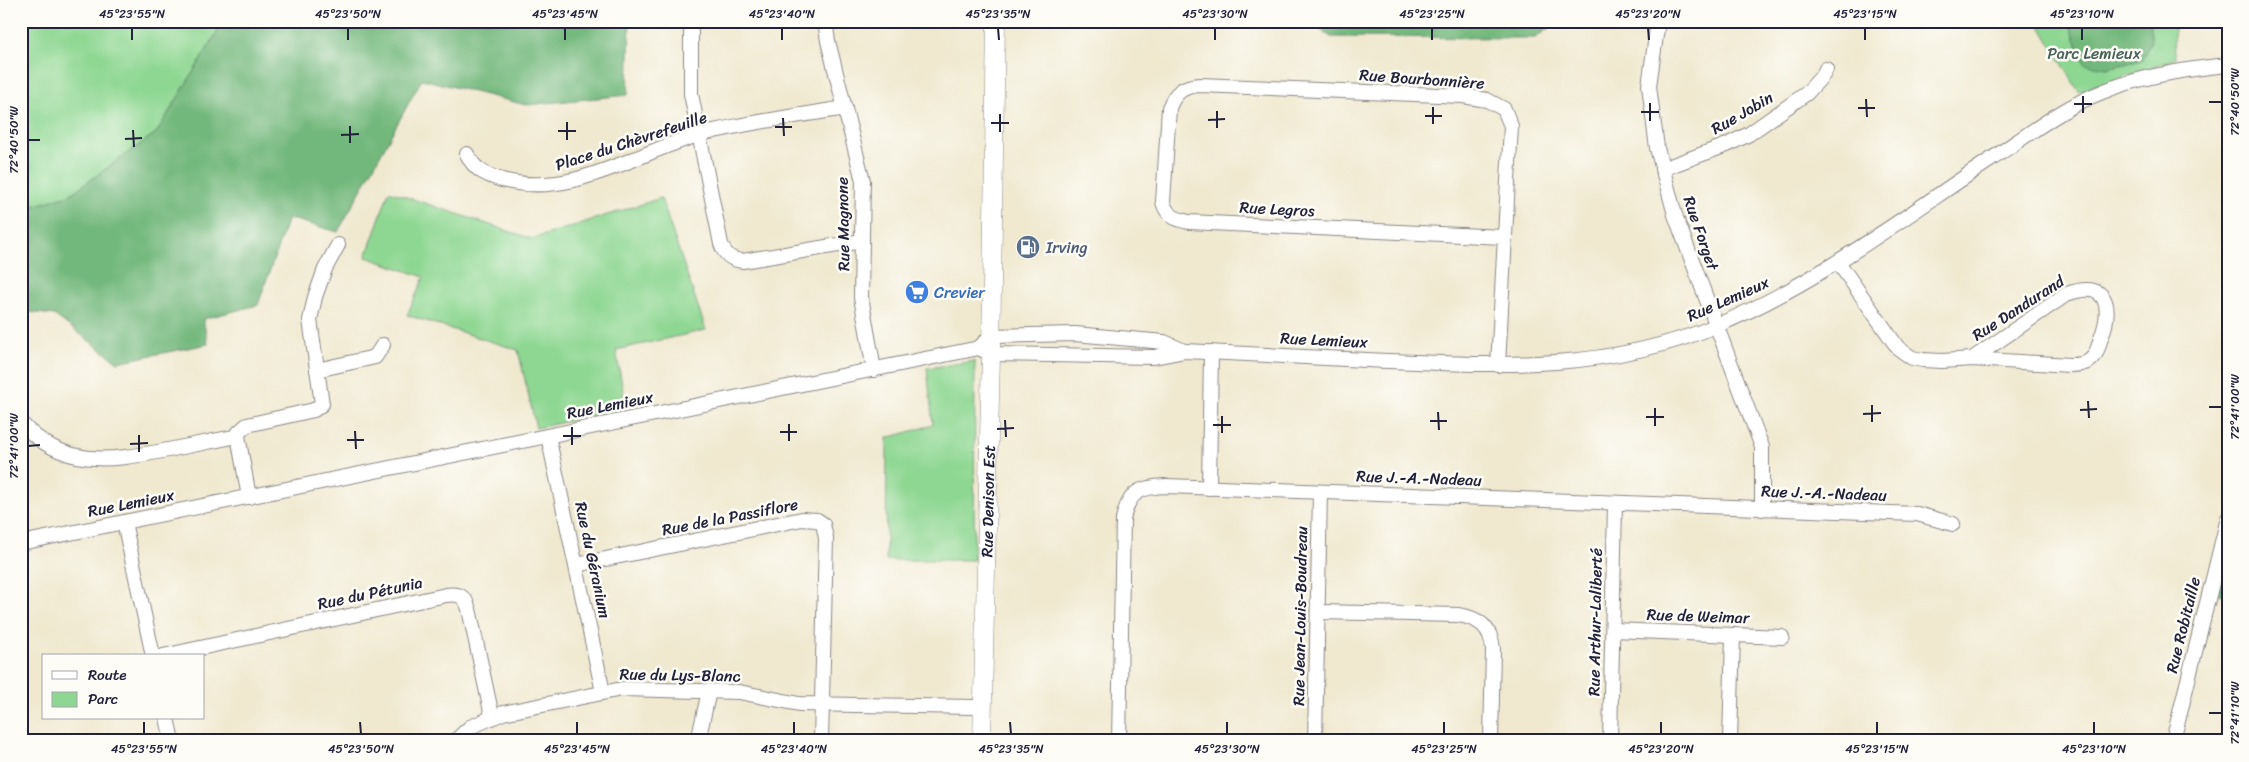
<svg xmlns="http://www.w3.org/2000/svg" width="2249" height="762" font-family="Sriracha,sans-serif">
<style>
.green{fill:#8ed792;stroke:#587c66}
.forest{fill:#72b87c;stroke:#4a6d5c}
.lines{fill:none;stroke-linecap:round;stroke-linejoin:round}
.minor-casing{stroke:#898686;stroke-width:16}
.major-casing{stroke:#898686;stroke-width:19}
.minor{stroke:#fff;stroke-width:14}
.major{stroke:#fff;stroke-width:18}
.ticks{fill:none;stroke:#22223b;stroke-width:2}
.labels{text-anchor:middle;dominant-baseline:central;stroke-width:5;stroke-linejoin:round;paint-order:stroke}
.park-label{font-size:16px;fill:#486159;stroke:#fdfcf7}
.street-label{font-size:16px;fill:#22223b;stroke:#fdfcf7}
.service-label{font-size:16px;fill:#4e5e75;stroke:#fdfcf7;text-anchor:start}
.shop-label{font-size:16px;fill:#366cbe;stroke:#fdfcf7;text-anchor:start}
.neatline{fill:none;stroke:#22223b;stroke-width:2}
.ticks-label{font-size:12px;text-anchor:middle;fill:#22223b}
</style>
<rect width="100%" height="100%" fill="#fdfcf7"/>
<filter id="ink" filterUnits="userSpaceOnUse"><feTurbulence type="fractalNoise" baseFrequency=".02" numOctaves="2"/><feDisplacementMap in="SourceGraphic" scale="10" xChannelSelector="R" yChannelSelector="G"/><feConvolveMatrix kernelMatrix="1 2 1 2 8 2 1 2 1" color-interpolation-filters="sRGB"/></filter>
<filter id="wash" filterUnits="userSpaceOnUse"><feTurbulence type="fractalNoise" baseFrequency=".0096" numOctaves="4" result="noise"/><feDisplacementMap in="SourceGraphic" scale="20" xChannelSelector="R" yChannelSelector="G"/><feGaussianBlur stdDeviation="1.12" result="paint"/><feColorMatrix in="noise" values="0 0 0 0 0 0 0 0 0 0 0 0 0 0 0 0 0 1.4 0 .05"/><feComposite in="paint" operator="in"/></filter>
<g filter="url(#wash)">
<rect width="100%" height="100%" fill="#f0e9d0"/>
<g class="green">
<polygon points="21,21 224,21 157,132 71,194 21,210"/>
<polygon points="2037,21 2174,21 2175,59 2079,92"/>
<polygon points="389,191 532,239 661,198 706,330 616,350 626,409 536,428 518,350 407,315 424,277 366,257"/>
<polygon points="975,361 974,560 886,560 887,438 933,425 927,368"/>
</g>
<g class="forest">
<polygon points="224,21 630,21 628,95 526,105 422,79 338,232 288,218 258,305 203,319 208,344 118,362 54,315 21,311 21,210 71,194 157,132"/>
<polygon points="1307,21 1559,21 1535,38 1331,37"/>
<polygon points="2068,21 2151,21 2151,41 2142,60 2107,68 2085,64"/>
<polygon points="2228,545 2228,596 2218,594"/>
</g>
</g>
<g filter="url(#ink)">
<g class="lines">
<g class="minor-casing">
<g id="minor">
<path d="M691 21V94L721 244C725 255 731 260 743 261L862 241"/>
<polyline points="825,21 828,41 863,181 861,297 874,370"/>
<polyline points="1658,21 1649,86 1657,148 1675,215 1762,447 1762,509"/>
<path d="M467 154C474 170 486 175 502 180 573 199 636 152 702 134 749 122 798 116 845 108"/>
<polyline points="1662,169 1727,145 1749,134 1807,93 1823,75 1826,69"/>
<path d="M1838 262 1898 348 1912 358 1923 360 1942 361 1972 359 2070 365C2076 365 2083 365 2089 361 2096 357 2098 348 2100 341 2113 308 2109 279 2067 294L1972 359"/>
<path d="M979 348 991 354 1154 357 1185 351C1252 354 1319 357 1387 361 1502 366 1609 371 1718 325 1815 284 1900 220 1987 162 2022 139 2063 107 2102 92 2141 76 2186 69 2228 65"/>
<path d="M1498 365 1511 126 1504 109 1487 100 1463 96 1200 85C1183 86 1175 92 1169 108L1163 202C1167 216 1175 219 1189 222L1503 237"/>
<polyline points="317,370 375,357 383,345"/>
<path d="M21 423C63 468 108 461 163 451 188 446 213 441 238 436"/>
<polyline points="548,436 603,692"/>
<polyline points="1209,488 1211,352"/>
<polyline points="249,497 238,436 239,432 247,425 314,410 322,404 310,320 315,297 325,269 338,245"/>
<polyline points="124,522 153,656"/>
<polyline points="21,543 979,348 991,336 1075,334 1164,342 1184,351"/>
<polyline points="576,565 802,519 817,520 823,524 826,538 821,741"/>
<path d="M1318 612 1458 615C1479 618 1491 627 1493 649L1491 741"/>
<polyline points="1613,630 1782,637"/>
<path d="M163 656 446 595C459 593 465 596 469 609L492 716"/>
<polyline points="167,718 172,741"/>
<polyline points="455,741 470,727 503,713 622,689 739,692 799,704 974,707"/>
<polyline points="698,741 709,691"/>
<path d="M1119 741 1123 519C1129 491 1140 487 1167 486L1917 514 1953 524"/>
<polyline points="1315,741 1320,492"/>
<polyline points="1610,741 1615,503"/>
<polyline points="1730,741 1733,635"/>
<polyline points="2173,741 2228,518"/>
</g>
</g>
<g class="major-casing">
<g id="major">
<path id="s1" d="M982 741 991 354 996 21"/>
</g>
</g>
<use href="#minor" class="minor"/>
<use href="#major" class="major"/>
</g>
</g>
<path class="ticks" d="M132 28V40M348 28V40M565 28V40M782 28V40M998 28 999 40M1215 28V40M1432 28V40M1648 28 1649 40M1865 28V40M2082 28V40M2083 96V113M1866 99 1867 117M2209 102H2222M1650 103V121M2074 104H2092M1433 107V124M1858 108H1875M1217 111V128M1641 112H1659M1000 114V132M1425 116H1442M783 118 784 136M1208 120 1225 119M567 122V140M991 123H1009M350 126V143M775 127H792M133 130 134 147M558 131H576M341 135 359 134M125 139 142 138M28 140H40M2088 401 2089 418M1872 405V422M2209 407H2222M1655 408V426M2080 410 2097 409M1438 412 1439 430M1863 414 1881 413M1222 416V433M1646 417H1664M1005 420 1006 437M1430 421H1447M789 424V441M1213 425H1231M572 427V445M997 429 1014 428M355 431 356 449M780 432H797M139 435V452M563 436H581M347 440H364M130 444 148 443M28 446 40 445M2209 713H2222M144 722V734M360 722 361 734M577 722V734M794 722V734M1010 722 1011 734M1227 722V734M1444 722V734M1661 722V734M1877 722V734M2094 722V734"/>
<defs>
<g id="fuel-disc" transform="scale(1.25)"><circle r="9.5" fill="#5c6f8a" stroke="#fdfcf7"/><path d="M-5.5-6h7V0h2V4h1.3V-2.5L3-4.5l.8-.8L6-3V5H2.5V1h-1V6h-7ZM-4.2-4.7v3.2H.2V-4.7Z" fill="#fff"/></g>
<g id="supermarket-disc" transform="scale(1.25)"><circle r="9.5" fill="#3f7fe0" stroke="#fdfcf7"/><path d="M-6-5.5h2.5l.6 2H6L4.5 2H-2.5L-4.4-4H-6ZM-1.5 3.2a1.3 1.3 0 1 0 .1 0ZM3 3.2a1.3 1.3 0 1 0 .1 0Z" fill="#fff"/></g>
</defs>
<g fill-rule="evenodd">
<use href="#fuel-disc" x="1028" y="247"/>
<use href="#supermarket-disc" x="917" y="292"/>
</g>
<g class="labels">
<g class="park-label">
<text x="2094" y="53">Parc Lemieux</text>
</g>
<g class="street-label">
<text transform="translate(1422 79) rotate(4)">Rue Bourbonnière</text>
<text transform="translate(1742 113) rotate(-30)">Rue Jobin</text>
<text transform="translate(631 141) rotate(-18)">Place du Chèvrefeuille</text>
<text transform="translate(1277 209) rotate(3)">Rue Legros</text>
<text transform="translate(843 224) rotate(-91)">Rue Magnone</text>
<text transform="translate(1701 233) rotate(71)">Rue Forget</text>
<text transform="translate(1728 299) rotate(-24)">Rue Lemieux</text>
<text transform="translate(2018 308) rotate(-33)">Rue Dandurand</text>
<text transform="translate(1324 340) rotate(3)">Rue Lemieux</text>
<text transform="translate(610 405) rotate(-11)">Rue Lemieux</text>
<text transform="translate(1419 478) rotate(2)">Rue J.-A.-Nadeau</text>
<text transform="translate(1824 493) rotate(2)">Rue J.-A.-Nadeau</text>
<text stroke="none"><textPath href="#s1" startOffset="240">Rue Denison Est</textPath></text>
<text transform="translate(131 503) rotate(-11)">Rue Lemieux</text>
<text transform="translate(730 517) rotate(-11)">Rue de la Passiflore</text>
<text transform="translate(593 560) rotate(78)">Rue du Géranium</text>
<text transform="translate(370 593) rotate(-12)">Rue du Pétunia</text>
<text transform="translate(1300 616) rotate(-89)">Rue Jean-Louis-Boudreau</text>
<text transform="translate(1698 616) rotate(2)">Rue de Weimar</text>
<text transform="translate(1595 622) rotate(-89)">Rue Arthur-Laliberté</text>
<text transform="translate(2183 625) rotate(-76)">Rue Robitaille</text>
<text transform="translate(680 675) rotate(1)">Rue du Lys-Blanc</text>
</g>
<g class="service-label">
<text x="1046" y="247">Irving</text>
</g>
<g class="shop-label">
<text x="934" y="292">Crevier</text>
</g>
</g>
<rect width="2249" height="762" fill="none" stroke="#fdfcf7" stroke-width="55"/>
<rect x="42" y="654" width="162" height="65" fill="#fdfcf7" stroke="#a5a5ac"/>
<rect x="52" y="671" width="25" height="8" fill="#ffffff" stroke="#a5a5ac"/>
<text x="88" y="680" font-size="15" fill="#22223b">Route</text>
<rect x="52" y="692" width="25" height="15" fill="#8ed792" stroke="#a5a5ac"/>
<text x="88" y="704" font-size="15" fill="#22223b">Parc</text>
<rect x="28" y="28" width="2194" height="706" class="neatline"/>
<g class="ticks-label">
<text x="132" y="18">45°23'55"N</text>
<text x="348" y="18">45°23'50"N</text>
<text x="565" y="18">45°23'45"N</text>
<text x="782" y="18">45°23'40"N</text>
<text x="998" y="18">45°23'35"N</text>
<text x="1215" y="18">45°23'30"N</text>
<text x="1432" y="18">45°23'25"N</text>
<text x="1648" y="18">45°23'20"N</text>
<text x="1865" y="18">45°23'15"N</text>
<text x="2082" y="18">45°23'10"N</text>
<text transform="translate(2235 102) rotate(-90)" y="4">72°40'50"W</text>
<text transform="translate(14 140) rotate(-90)" y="4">72°40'50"W</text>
<text transform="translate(2235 407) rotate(-90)" y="4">72°41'00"W</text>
<text transform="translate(14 446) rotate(-90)" y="4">72°41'00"W</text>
<text transform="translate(2235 713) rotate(-90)" y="4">72°41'10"W</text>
<text x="144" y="753">45°23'55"N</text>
<text x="361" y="753">45°23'50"N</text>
<text x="577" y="753">45°23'45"N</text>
<text x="794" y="753">45°23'40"N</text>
<text x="1011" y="753">45°23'35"N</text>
<text x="1227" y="753">45°23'30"N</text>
<text x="1444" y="753">45°23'25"N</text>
<text x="1661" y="753">45°23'20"N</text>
<text x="1877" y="753">45°23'15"N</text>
<text x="2094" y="753">45°23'10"N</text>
</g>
</svg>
